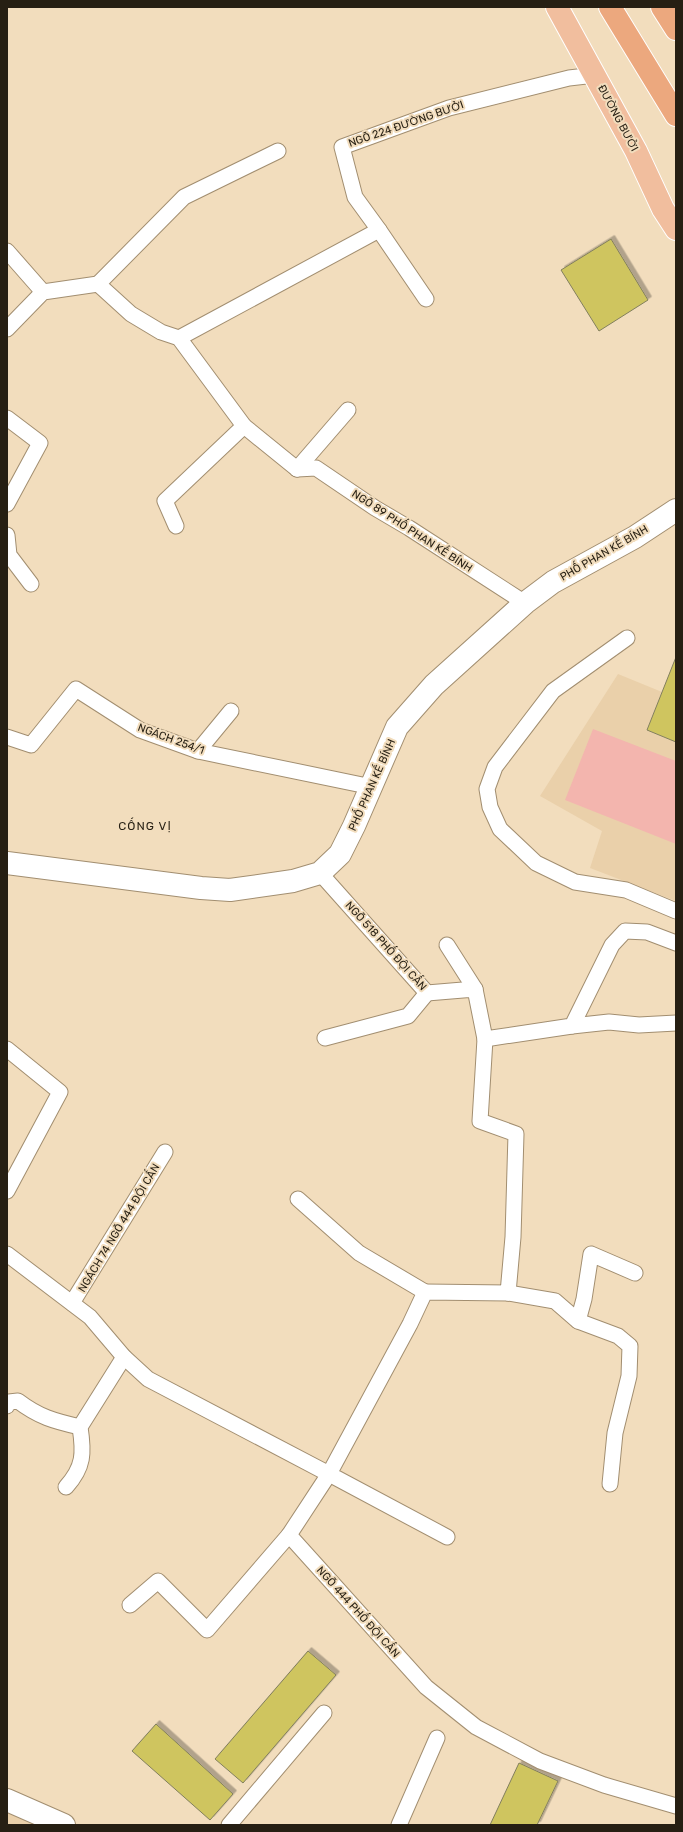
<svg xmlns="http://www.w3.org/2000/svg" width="683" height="1832" font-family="Rubik,sans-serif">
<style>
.built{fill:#ead0aa}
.green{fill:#f3b5ae}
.building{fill:#cfc55e;stroke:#827f5e;filter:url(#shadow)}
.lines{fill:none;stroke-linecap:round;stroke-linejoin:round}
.service-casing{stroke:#a28e70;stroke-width:17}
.minor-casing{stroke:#a28e70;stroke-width:24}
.tertiary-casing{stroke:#a28e70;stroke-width:24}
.primary-casing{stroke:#fff;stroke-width:24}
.trunk-casing{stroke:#fff;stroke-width:24}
.service{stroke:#fff;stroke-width:15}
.minor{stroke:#fff;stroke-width:22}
.tertiary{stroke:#fff;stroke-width:22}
.primary{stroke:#f1be9e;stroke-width:22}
.trunk{stroke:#eca87e;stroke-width:22}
.labels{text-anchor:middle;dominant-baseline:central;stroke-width:4;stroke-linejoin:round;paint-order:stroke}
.street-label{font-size:11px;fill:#261f13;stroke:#f2ddbd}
.neighbourhood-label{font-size:12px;letter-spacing:1px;fill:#261f13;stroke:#f2ddbd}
</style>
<defs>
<filter id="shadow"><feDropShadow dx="3.5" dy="-3.5" stdDeviation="0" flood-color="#0004"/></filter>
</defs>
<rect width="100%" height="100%" fill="#f2ddbd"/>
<g class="built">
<polygon points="676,657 676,901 590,868 602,831 540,796 618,674 662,692"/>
<polygon points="7,1809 42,1825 7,1825"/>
</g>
<polygon class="green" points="593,729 676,761 676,844 565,800"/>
<g class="building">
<polygon points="611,239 648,300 599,331 561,270"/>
<polygon points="676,657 676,742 647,730"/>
<polygon points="308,1651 336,1675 243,1783 215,1759"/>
<polygon points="156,1724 233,1794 210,1820 132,1751"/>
<polygon points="519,1763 558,1781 537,1825 490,1825"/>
</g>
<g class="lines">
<g class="service-casing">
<g id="service">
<polyline points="379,230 426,299"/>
<polyline points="7,251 43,292"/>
<polyline points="98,284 184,197 278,151"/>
<polyline points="7,329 43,292 98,284 131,314 161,332 179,338 244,426 297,469"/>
<polyline points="179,338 379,230 355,197 342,147 449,108 569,78 595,75"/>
<polyline points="7,418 40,443 7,504"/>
<polyline points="297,469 316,468 375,508 409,528 525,603"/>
<polyline points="297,469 348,410"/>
<polyline points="176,526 165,501 244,426"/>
<polyline points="7,535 9,555 31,584"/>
<polyline points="627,638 553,691 495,767 487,789 490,807 500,829 536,863 575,882 626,890 676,911"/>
<polyline points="7,737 31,745 76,689 140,730 198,751 372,787"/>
<polyline points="198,751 231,711"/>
<polyline points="320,873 427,993 475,989 485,1039 572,1026 612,945 625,931 647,932 676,943"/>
<polyline points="447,945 475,989"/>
<polyline points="572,1026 609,1022 639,1025 676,1023"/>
<polyline points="325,1038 408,1016 427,993"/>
<polyline points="7,1049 60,1092 7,1191"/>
<polyline points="298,1199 359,1253 425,1292"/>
<polyline points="7,1254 90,1317 124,1357 148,1379 329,1474 289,1535 426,1687 476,1727 540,1761 604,1785 676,1806"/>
<polyline points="508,1293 555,1301 578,1321 584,1299 591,1254 635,1273"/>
<polyline points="72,1303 165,1152"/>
<polyline points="578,1321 618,1336 630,1346 629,1376 615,1433 610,1484"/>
<path d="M7 1406 9 1402 18 1401C39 1417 54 1421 80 1427"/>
<path d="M66 1487C84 1467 84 1453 80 1427L124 1357"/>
<polyline points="447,1537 329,1474 410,1324 425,1292 508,1293 513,1237 516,1134 480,1121 485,1039"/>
<polyline points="130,1605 158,1581 207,1630 289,1535"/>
<polyline points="229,1825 324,1713"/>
<polyline points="399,1825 437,1738"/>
</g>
</g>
<g class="minor-casing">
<polyline id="minor" points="7,1800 64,1825"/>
</g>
<g class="tertiary-casing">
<polyline id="tertiary" points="7,863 201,888 230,890 293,881 320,873 340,854 354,826 397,727 434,685 525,603 553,582 635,537 676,510"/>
</g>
<g class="primary-casing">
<polyline id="primary" points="557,7 636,151 663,209 676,229"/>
</g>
<g class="trunk-casing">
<g id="trunk">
<polyline points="610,7 676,115"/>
<polyline points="662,7 676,29"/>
</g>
</g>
<use href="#service" class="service"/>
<use href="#minor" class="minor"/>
<use href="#tertiary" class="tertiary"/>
<use href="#primary" class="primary"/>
<use href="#trunk" class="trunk"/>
</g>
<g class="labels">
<g class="street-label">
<text transform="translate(618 118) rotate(62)">ĐƯỜNG BƯỞI</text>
<text transform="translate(406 124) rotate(-19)">NGÕ 224 ĐƯỜNG BƯỞI</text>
<text transform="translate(412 531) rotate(33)">NGÕ 89 PHỐ PHAN KẾ BÍNH</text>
<text transform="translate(604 553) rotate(-30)">PHỐ PHAN KẾ BÍNH</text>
<text transform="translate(171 739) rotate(20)">NGÁCH 254/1</text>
<text transform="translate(372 785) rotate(-66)">PHỐ PHAN KẾ BÍNH</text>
<text transform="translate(386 946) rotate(48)">NGÕ 518 PHỐ ĐỘI CẤN</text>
<text transform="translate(119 1228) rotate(-59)">NGÁCH 74 NGÕ 444 ĐỘI CẤN</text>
<text transform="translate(358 1612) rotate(48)">NGÕ 444 PHỐ ĐỘI CẤN</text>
</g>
<g class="neighbourhood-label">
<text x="145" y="826">CỐNG VỊ</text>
</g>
</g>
<rect width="683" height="1832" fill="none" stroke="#261f13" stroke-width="16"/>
</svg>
